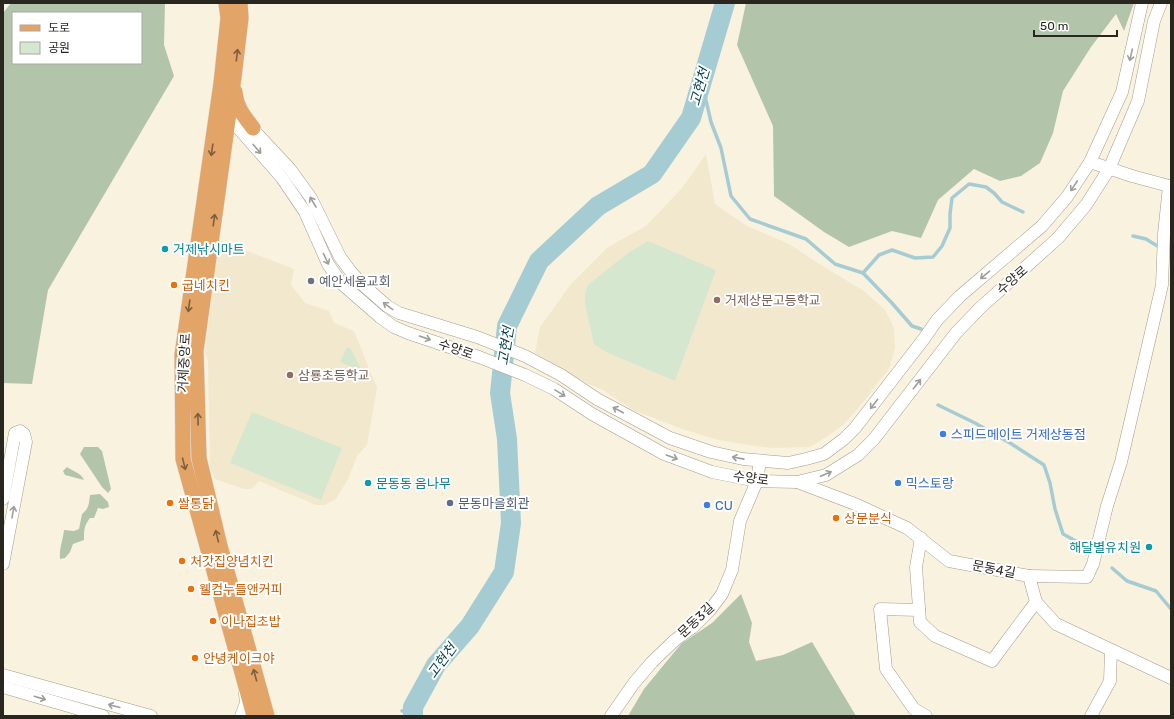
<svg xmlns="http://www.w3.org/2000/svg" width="1174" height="719" font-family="Rubik,'Noto Sans KR',sans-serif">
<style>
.built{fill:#f2e8ce}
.green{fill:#d6e7cf}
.forest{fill:#b2c5ab;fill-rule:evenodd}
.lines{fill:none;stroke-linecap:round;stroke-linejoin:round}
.stream{stroke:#a6ccd3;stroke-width:3.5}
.river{stroke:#a6ccd3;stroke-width:20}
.minor-casing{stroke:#a49d8c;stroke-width:13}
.major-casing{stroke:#dddcdb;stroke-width:16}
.minor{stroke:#fff;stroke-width:12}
.major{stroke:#e3a467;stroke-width:15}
.oneway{stroke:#7c5f3f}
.oneway2{stroke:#9e9d9a}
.culture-dot{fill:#0f9aa8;stroke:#fff;stroke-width:1.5}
.worship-dot{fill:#6b7280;stroke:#fff;stroke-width:1.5}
.food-dot{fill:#e8710a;stroke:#fff;stroke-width:1.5}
.education-dot{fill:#8d6e63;stroke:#fff;stroke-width:1.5}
.shop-dot{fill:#3f7fe0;stroke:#fff;stroke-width:1.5}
.service-dot{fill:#5c6f8a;stroke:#fff;stroke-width:1.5}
.labels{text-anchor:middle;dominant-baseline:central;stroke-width:4;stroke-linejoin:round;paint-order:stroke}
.culture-label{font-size:13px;fill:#0d838f;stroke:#fff;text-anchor:start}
.street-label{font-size:13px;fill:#28261f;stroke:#fff}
.worship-label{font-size:13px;fill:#5b616d;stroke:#fff;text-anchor:start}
.food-label{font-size:13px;fill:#c56008;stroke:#fff;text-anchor:start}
.education-label{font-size:13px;fill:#785e54;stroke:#fff;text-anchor:start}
.shop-label{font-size:13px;fill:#366cbe;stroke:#fff;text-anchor:start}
.service-label{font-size:13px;fill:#4e5e75;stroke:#fff;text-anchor:start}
.water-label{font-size:14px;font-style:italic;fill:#023f47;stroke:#fff}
</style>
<rect width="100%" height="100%" fill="#f9f2df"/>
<g class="built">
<polygon points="706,154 715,204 747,226 789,244 821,265 864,291 885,310 894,328 895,348 889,369 874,387 866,399 843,425 829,435 810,447 773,448 756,446 718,440 682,429 633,410 603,390 588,384 535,353 540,327 571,284 608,247 646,226 682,188"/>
<polygon points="219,240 294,269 291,285 305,303 329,311 334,323 354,331 377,388 367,445 357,456 348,479 336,499 325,505 316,505 259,481 252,489 244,489 215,479 210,467 208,361 205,352"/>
</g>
<g class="green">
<polygon points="648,241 716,270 675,381 606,352 594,344 585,304 585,293 588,285 628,253"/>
<polygon points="347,347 351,349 360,367 359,370 340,362"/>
<polygon points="252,412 342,448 321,500 230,463"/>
</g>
<g class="forest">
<path d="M11 3H165L164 45 174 76 48 290 32 384 3 383V13ZM13 13H141V63H13Z"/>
<polygon points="746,3 1134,3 1124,31 1116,14 1091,47 1063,91 1053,133 1040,163 1021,176 1000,181 974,169 938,200 921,238 892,231 849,247 824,232 774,196 773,126 737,45"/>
<polygon points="84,447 98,447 102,451 111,489 108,493 102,487 80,454"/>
<path d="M67 467C74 472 80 472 84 480L65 475 63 471Z"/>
<path d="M100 494 108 502 109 507 103 509 98 508 94 518H90C84 526 84 530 84 540L73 544 70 552 65 558 60 559C59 549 63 540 64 530L74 531 79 529 82 514C89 509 89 503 90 495Z"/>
<polygon points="741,594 752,623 749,642 756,661 783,655 812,642 856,716 628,716 644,689 681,644 712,623"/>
</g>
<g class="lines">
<g class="stream">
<polyline points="702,83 711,122 721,148 731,196 750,219 806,239 835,264 863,273 891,302 912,326 921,329"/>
<polyline points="1133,236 1146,239 1159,247"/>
<polyline points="863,273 879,255 892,250 915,258 933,257 942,246 950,228 950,214 952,198 969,184 986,187 994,193 1002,202 1023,212"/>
<polyline points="938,405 975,423 1010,443 1044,465 1050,483 1055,509 1063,534 1083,545"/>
<polyline points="1112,568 1127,581 1156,591 1171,609"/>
<polyline points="402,711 413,707"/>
</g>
<polyline class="river" points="413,716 413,707 436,665 470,626 504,572 511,523 507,439 500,393 507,326 539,261 598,206 652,174 691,118 725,3"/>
<g class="minor-casing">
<g id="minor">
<polyline points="221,120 235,125 240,130 282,178 305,212 328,264 341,283 380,317 394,327 408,333 479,357 525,375 554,389 592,414 664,454 712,472 757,481 797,482 826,475 858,455 874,439 956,333 980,308 1058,238 1086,205 1109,169 1138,101 1154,21 1161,3"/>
<polyline points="247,123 290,169 311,198 340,257 351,272 363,285 387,306 399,313 477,337 525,356 561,375 597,399 670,438 711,452 743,459 788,463 806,459 824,454 844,439 855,428 923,340 937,320 960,296 1042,226 1067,197 1090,162 1122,92 1142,3"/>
<polyline points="797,482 855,504 907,528 949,561 1029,576 1036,602 1056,624 1171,678"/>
<polyline points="3,499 15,433 20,431 24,434 26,442 3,564"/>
<polyline points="921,538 916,567 920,622 935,636 992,661 1036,602"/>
<polyline points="1029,576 1087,577 1093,564 1107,506 1121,462 1162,285 1164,234 1169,186 1132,176 1090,162"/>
<polyline points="919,610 880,609 886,669 914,709 926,716"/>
<polyline points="3,675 151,716"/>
<polyline points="3,687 103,716"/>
<polyline points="241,716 246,703 245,694"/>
<polyline points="611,716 634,683 652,662 675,640 693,627 710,610 722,594 732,570 740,521 757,481 760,461"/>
<polyline points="1091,716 1110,681 1111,651"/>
</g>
</g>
<g class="major-casing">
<g id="major">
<polyline points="226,3 228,18 221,83 182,355 183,459 254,716"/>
<polyline points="240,3 241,18 234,77 196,351 199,458 220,546 267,716"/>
<path d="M235 92C236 107 244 116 253 128"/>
</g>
</g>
<use href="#minor" class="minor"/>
<use href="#major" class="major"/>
</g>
<defs><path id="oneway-shaft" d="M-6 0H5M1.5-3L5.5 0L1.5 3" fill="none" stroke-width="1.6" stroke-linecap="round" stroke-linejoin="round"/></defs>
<g class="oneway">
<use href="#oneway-shaft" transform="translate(237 55) rotate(-83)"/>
<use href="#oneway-shaft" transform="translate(212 150) rotate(98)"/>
<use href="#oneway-shaft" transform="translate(214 220) rotate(-82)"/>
<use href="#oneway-shaft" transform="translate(189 306) rotate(98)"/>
<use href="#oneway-shaft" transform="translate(198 419) rotate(-91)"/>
<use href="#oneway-shaft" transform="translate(184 464) rotate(76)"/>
<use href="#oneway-shaft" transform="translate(217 536) rotate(-104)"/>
<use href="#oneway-shaft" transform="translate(255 675) rotate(-105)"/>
</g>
<g class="oneway2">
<use href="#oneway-shaft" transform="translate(1131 55) rotate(103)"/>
<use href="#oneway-shaft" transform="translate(257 149) rotate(49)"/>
<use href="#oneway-shaft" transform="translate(1074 186) rotate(124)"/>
<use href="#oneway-shaft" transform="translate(313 202) rotate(-121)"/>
<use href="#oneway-shaft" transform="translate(326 259) rotate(65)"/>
<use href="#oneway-shaft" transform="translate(985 275) rotate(140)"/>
<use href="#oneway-shaft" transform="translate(388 306) rotate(-144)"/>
<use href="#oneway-shaft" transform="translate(425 338) rotate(19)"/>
<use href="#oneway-shaft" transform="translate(917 384) rotate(-52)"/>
<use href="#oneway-shaft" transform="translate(560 393) rotate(32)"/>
<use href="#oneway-shaft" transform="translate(874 404) rotate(128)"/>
<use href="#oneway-shaft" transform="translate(618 410) rotate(-152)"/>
<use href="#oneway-shaft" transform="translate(672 457) rotate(20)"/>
<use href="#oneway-shaft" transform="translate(738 458) rotate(-169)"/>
<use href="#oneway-shaft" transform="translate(826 474) rotate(-23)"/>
<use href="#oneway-shaft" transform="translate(13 512) rotate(-80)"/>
<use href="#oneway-shaft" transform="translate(40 698) rotate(16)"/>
<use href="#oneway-shaft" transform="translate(114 706) rotate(-165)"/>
</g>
<g class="culture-dot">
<circle cx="165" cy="249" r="4"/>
<circle cx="368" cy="483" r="4"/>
<circle cx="1149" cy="547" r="4"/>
</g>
<circle class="worship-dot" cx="311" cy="281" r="4"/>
<g class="food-dot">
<circle cx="174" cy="285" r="4"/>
<circle cx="170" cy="503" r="4"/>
<circle cx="836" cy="518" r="4"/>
<circle cx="182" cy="561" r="4"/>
<circle cx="191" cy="589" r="4"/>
<circle cx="213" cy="621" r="4"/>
<circle cx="195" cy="658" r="4"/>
</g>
<g class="education-dot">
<circle cx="717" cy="300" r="4"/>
<circle cx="290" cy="375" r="4"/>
</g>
<g class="shop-dot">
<circle cx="943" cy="434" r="4"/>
<circle cx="898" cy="483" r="4"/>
<circle cx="707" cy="505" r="4"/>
</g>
<circle class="service-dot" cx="450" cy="503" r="4"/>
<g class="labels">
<g class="culture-label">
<text x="173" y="249">거제낚시마트</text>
<text x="376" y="483">문동동 음나무</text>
<text x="1141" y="547" text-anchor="end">해달별유치원</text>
</g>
<g class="street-label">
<text transform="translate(1012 280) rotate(-41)">수양로</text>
<text transform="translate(456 349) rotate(19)">수양로</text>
<text transform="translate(184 363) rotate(-87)">거제중앙로</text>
<text transform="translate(751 478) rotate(8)">수양로</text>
<text transform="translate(994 569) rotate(11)">문동4길</text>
<text transform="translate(696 620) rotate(-43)">문동3길</text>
</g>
<g class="worship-label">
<text x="319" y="281">예안세움교회</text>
</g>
<g class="food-label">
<text x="182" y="285">굽네치킨</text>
<text x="178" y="503">쌀통닭</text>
<text x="844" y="518">상문분식</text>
<text x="190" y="561">처갓집양념치킨</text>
<text x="199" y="589">웰컴누들앤커피</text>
<text x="221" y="621">이나집초밥</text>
<text x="203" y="658">안녕케이크야</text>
</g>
<g class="education-label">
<text x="725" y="300">거제상문고등학교</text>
<text x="298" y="375">삼룡초등학교</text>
</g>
<g class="shop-label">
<text x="951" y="434">스피드메이트 거제상동점</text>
<text x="906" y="483">믹스토랑</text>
<text x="715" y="505">CU</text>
</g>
<g class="service-label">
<text x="458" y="503">문동마을회관</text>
</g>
<g class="water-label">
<text transform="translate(700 87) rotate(-74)">고현천</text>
<text transform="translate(506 346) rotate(-81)">고현천</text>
<text transform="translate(442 661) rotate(-54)">고현천</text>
</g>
</g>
<rect width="1174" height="719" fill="none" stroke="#28261f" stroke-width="8"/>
<rect x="12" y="12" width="130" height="52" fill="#ffffff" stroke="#a9a8a5"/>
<rect x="20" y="25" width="20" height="6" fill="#e3a467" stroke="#a9a8a5"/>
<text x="48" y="32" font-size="12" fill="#28261f">도로</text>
<rect x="20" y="42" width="20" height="12" fill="#d6e7cf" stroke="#a9a8a5"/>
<text x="48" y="52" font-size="12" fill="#28261f">공원</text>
<path d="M1034 30v6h83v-6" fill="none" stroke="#28261f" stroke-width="2"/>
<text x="1040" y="30" font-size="12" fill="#28261f" stroke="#ffffff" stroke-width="3" paint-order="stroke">50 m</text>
</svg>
